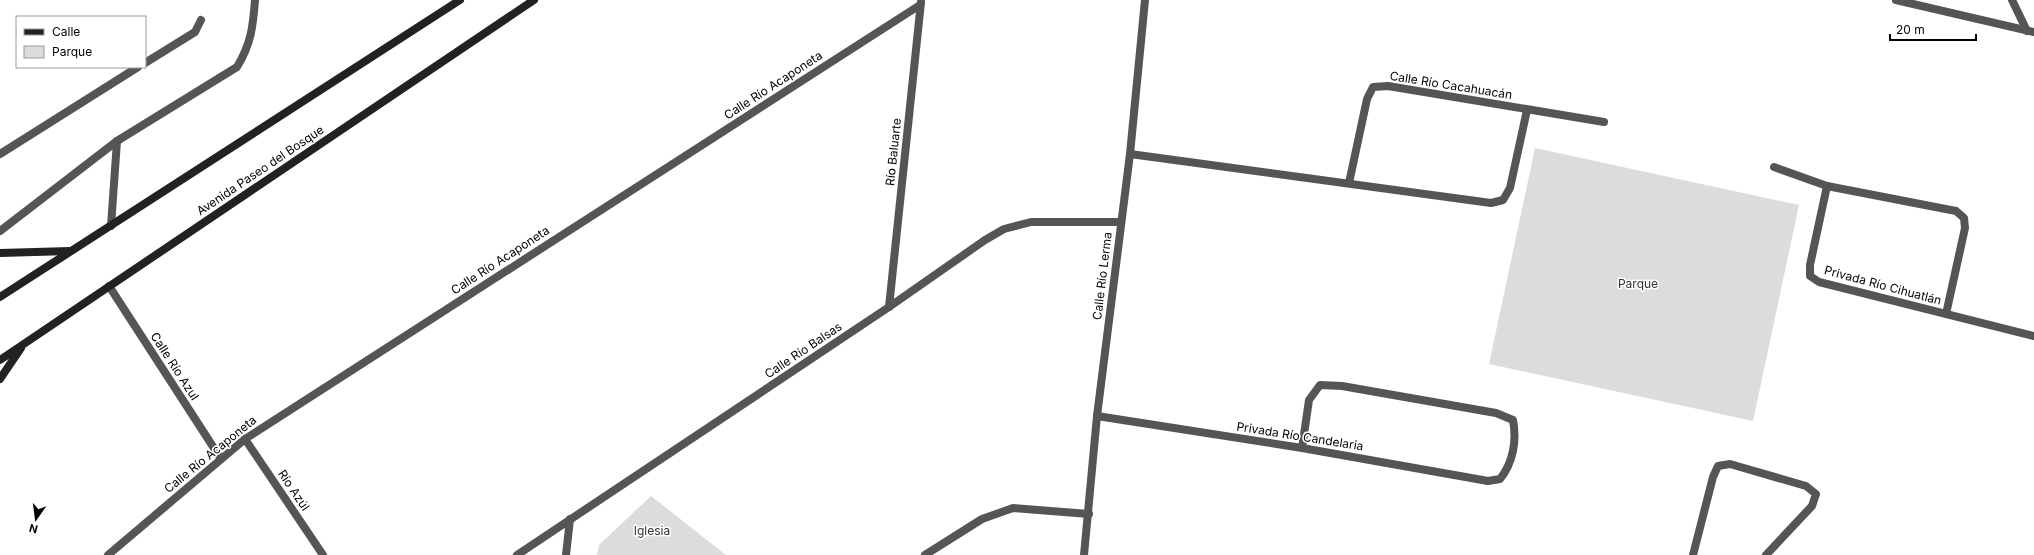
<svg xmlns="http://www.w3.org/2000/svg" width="2034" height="555" font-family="Inter,sans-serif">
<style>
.green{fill:#dcdcdc}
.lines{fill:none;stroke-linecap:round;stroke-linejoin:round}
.service{stroke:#555;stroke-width:8}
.pedestrian{stroke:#555;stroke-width:8}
.minor{stroke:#555;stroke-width:8}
.secondary{stroke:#222;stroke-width:8}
.labels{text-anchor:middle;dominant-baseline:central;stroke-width:3;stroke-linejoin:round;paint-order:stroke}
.street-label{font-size:12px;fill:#000;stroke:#fff}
.park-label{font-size:12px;fill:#333;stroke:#fff}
</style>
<rect width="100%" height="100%" fill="#fff"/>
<g class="green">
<polygon points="1535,148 1799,205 1753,421 1489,364"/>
<polygon points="651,496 726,555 597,555 599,545"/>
</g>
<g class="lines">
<g class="service">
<polyline points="145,63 195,32 201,20"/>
<polyline points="0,154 138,67"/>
<path d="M111 226 117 141 237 67C251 44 253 27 255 0"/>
<polyline points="0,231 117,141"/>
</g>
<polyline class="pedestrian" points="109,286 221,459"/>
<g class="minor">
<polyline points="1896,0 2034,32"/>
<polyline points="2012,0 2027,31"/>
<polyline points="1130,154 1491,203 1503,200 1510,188 1527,110"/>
<polyline points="1774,167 1827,186 1956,211 1964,218 1965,228 1946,314"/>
<polyline points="1349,183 1367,99 1373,87 1388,86 1604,122"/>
<polyline points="1827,186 1810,265 1810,276 1819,282 2034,336"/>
<polyline points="889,307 921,2"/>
<path d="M1097 416 1302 448 1488 481 1500 479C1513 463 1517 441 1513 420L1496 413 1342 386 1320 385 1309 400 1302 448"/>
<polyline points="245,439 323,555"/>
<polyline points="108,555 245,439 920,5"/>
<polyline points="517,555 889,307 985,240 1004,229 1031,222 1120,222"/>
<polyline points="566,555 570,519"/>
<polyline points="925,555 982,519 1013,508 1089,514"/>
<polyline points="1084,555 1097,416 1130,154 1145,0"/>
<polyline points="1693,555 1713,477 1718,466 1730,464 1806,486 1816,494 1812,506 1766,555"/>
</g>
<g class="secondary">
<polyline points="0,253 70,251"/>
<polyline points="0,297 460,0"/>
<polyline points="0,360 534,0"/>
<polyline points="0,379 21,348"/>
</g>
</g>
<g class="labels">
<g class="street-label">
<text transform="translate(773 85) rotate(-33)">Calle Río Acaponeta</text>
<text transform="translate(1451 85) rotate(9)">Calle Río Cacahuacán</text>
<text transform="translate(893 152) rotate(-84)">Río Baluarte</text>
<text transform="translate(260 170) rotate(-34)">Avenida Paseo del Bosque</text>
<text transform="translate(500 260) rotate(-33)">Calle Río Acaponeta</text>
<text transform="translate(1102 276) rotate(-83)">Calle Río Lerma</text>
<text transform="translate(1883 285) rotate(15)">Privada Río Cihuatlán</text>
<text transform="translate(803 350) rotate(-34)">Calle Río Balsas</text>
<text transform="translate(175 366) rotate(57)">Calle Río Azul</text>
<text transform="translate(1300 436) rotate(9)">Privada Río Candelaria</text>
<text transform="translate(210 454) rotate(-39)">Calle Río Acaponeta</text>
<text transform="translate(294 490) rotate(56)">Río Azúl</text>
</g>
<g class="park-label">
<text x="1638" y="283">Parque</text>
<text x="652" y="530">Iglesia</text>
</g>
</g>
<rect x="16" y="16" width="130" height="52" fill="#ffffff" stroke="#999999"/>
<rect x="24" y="29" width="20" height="6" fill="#222222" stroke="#999999"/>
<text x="52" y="36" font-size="12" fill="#000000">Calle</text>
<rect x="24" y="46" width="20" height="12" fill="#dcdcdc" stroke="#999999"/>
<text x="52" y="56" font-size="12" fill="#000000">Parque</text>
<g transform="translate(36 519) rotate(194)" stroke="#ffffff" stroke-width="3" paint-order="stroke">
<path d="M0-3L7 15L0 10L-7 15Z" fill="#000000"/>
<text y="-6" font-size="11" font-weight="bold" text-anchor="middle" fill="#000000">N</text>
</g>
<path d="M1890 34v6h86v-6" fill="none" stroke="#000000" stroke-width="2"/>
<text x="1896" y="34" font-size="12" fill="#000000" stroke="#ffffff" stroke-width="3" paint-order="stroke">20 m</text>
</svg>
